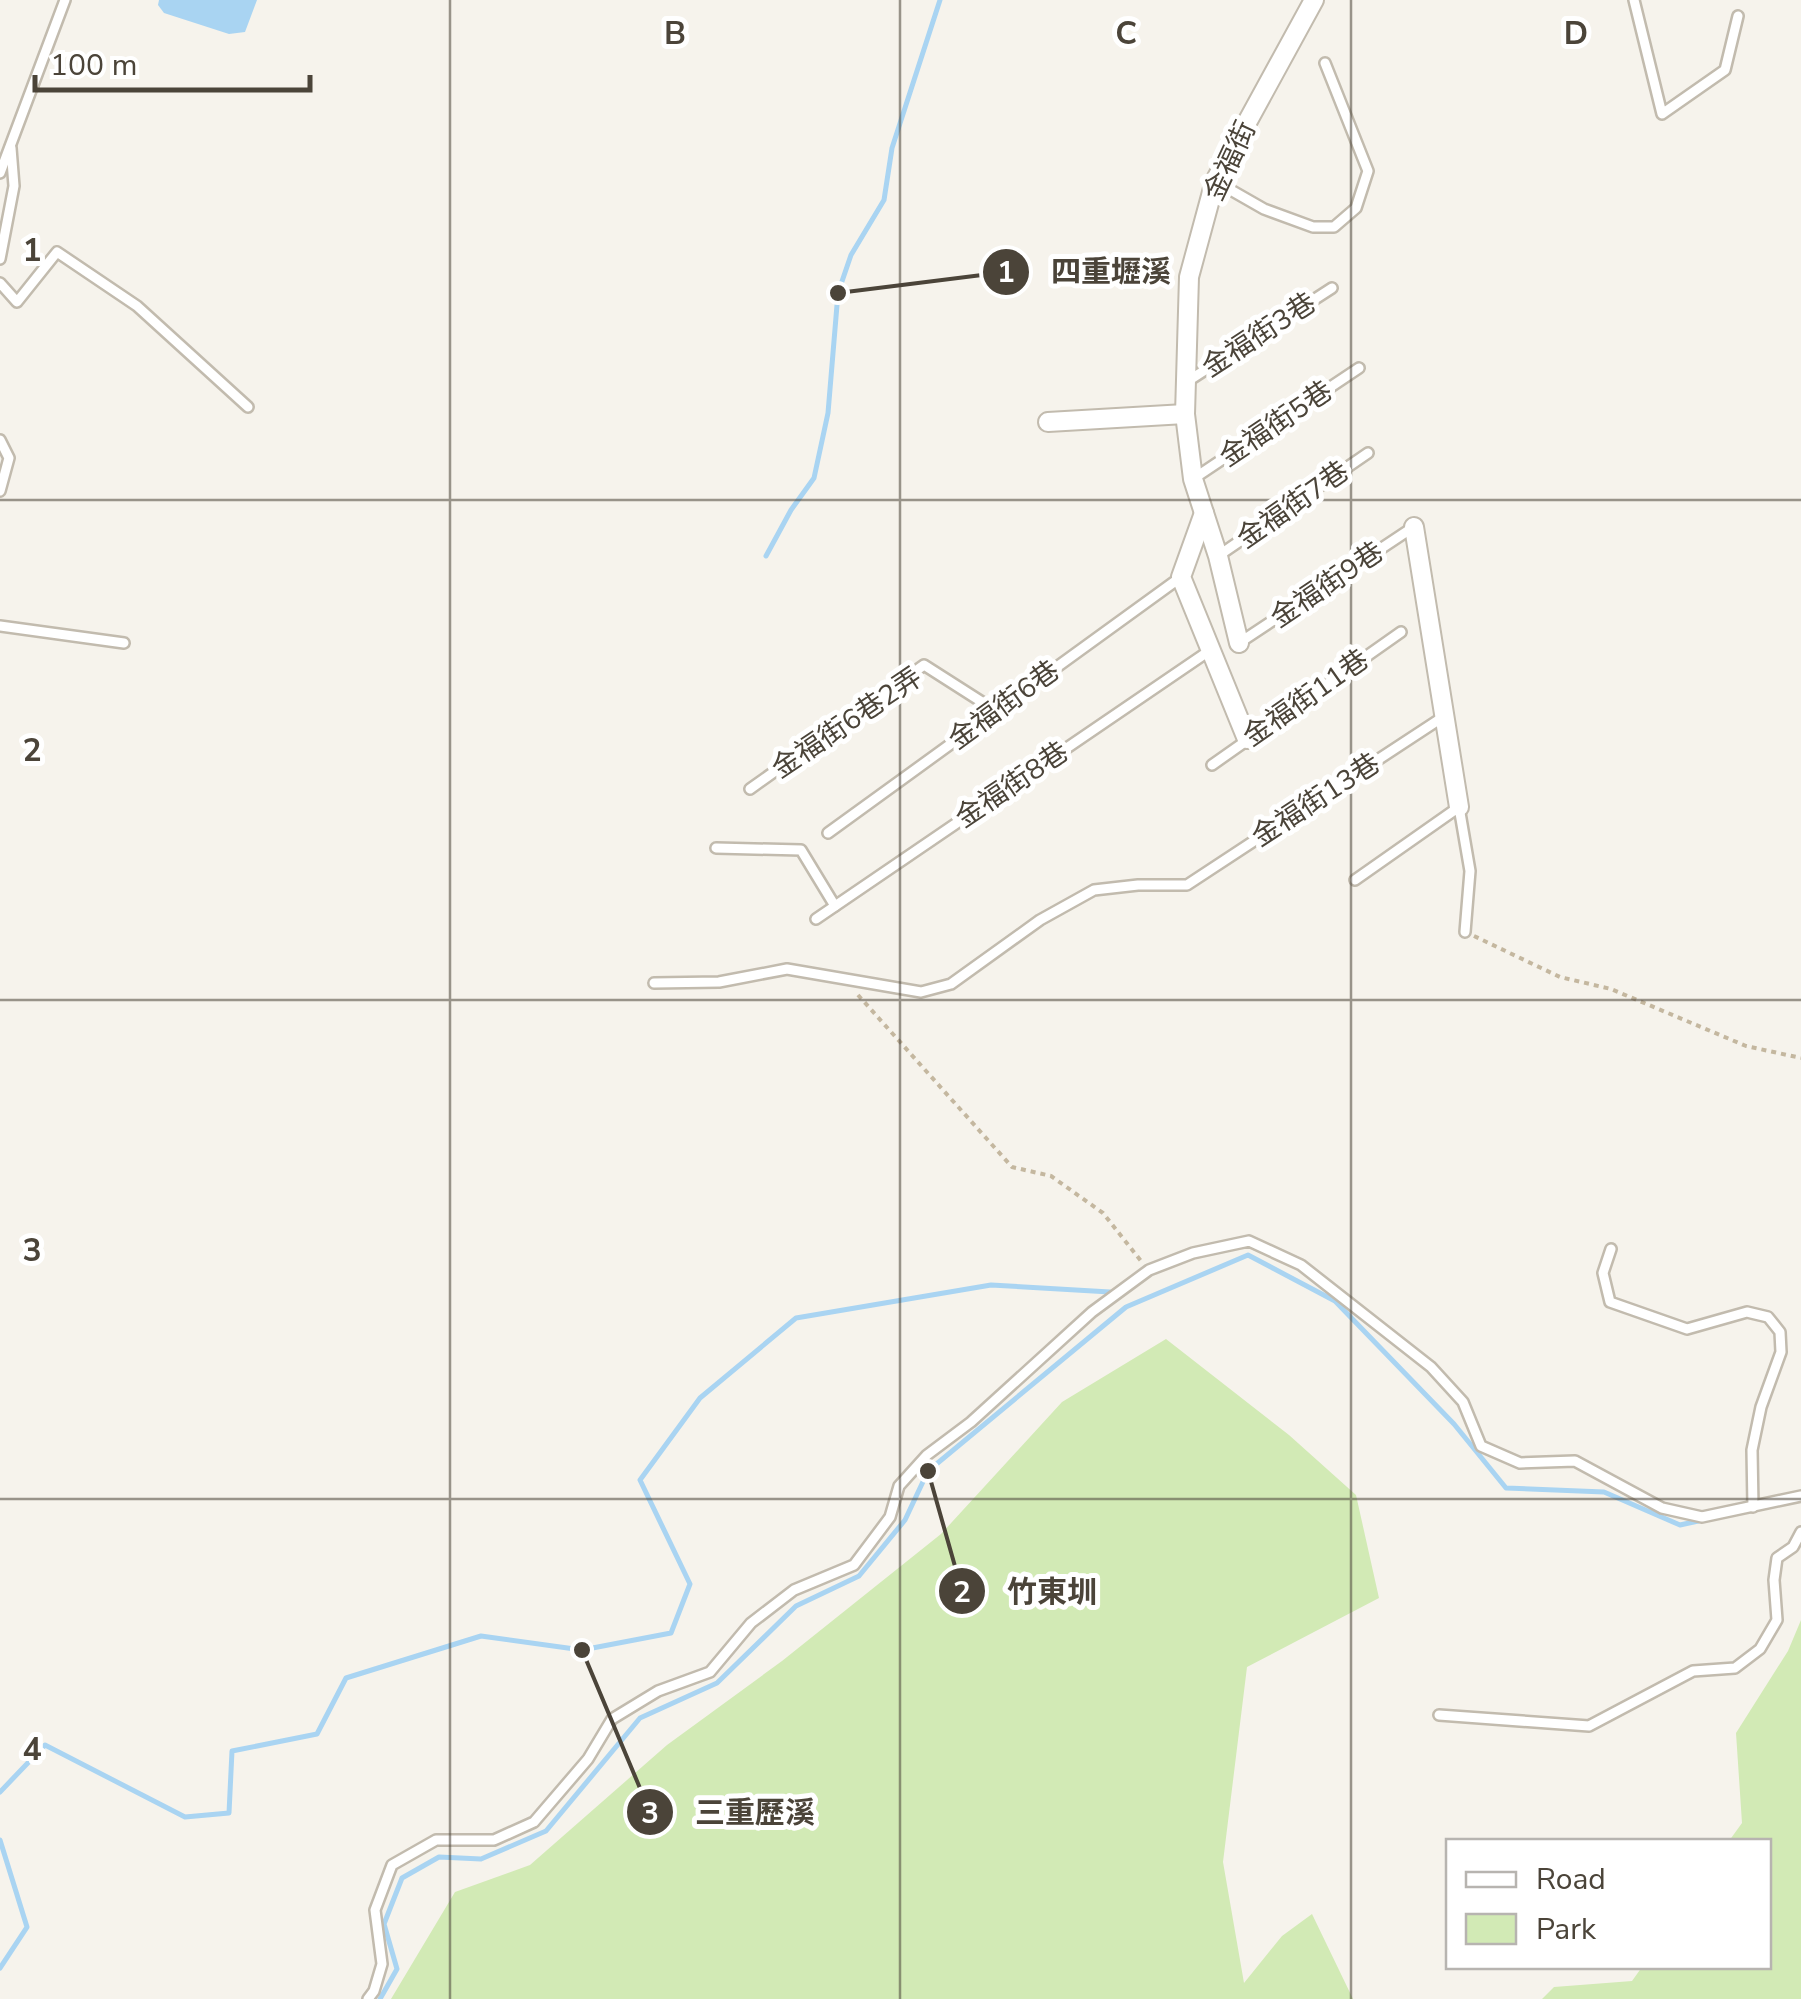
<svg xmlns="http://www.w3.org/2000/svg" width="1801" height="1999" font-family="'Nunito Sans','Noto Sans TC',sans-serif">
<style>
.green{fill:#d2eab5}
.water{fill:#a9d4f2}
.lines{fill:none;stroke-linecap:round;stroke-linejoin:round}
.stream{stroke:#a9d4f2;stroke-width:5}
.service-casing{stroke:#c2bbae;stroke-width:14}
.minor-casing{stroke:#c2bbae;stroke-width:22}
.path{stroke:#c4b79f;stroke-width:4;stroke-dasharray:5 5;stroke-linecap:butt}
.service{stroke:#fff;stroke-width:9}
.minor{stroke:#fff;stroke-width:18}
.grid{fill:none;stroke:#4b4439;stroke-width:2.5;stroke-opacity:0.55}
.labels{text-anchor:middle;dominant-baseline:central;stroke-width:10;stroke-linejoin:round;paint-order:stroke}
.street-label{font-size:28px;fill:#4b4439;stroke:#fff}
.grid-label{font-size:32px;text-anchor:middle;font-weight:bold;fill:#4b4439;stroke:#fff;stroke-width:10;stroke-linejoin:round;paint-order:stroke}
.leader{fill:none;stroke:#4b4439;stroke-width:4}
.callout-dot{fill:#4b4439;stroke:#fff;stroke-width:4}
.mark-label{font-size:30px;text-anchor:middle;font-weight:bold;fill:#fff}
.callout-label{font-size:30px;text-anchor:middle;font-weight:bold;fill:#4b4439;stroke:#fff;stroke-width:10;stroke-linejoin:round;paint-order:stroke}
</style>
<rect width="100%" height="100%" fill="#f6f3ec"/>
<g class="green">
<polygon points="1166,1339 1289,1435 1356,1495 1379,1598 1247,1667 1223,1862 1244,1983 1282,1936 1312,1914 1353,1999 391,1999 455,1892 530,1865 667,1745 782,1661 941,1534 1062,1402"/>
<polygon points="1801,1620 1801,1999 1542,1999 1554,1987 1632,1981 1642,1967 1768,1966 1768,1842 1729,1841 1742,1823 1736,1733 1788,1651"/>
</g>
<polygon class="water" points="159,0 257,0 245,32 229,34 164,13 158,5"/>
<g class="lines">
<g class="stream">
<polyline points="766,556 791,510 814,478 828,413 838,293 851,255 884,200 892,148 940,0"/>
<polyline points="0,1792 45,1745 185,1817 229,1813 232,1751 317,1734 346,1678 481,1636 582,1650 671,1633 690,1584 640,1480 700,1398 796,1318 991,1285 1110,1292"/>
<polyline points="0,1840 27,1927 0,1968"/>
<polyline points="380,1999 397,1969 384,1924 402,1878 439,1857 481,1859 546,1831 640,1718 717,1683 796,1606 859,1576 905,1520 928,1471 1126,1307 1248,1255 1335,1301 1454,1424 1506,1488 1604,1492 1680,1525 1703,1520"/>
</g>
<g class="service-casing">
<g id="service">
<polyline points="1634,0 1662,114 1725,70 1738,16"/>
<polyline points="0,173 65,0"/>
<polyline points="1215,181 1264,209 1313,227 1334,227 1356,208 1368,171 1325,63"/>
<polyline points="0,259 14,186 11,148"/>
<polyline points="0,283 17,302 57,252 137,306 248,407"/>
<polyline points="1188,381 1332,288"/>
<polyline points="0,440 9,458 0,491"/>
<polyline points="1193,479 1359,368"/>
<polyline points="1218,556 1368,453"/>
<polyline points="0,626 124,643"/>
<polyline points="1239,643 1412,528"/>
<polyline points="1212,765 1401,632"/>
<polyline points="750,789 924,665 996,711"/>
<polyline points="828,833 1181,577"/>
<polyline points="716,848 801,850 835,906"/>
<polyline points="1355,880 1459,807 1470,871 1465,932"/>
<polyline points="816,919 1209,651"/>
<polyline points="654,983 719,982 787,969 921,992 951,984 1040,920 1094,890 1138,885 1187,885 1443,717"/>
<polyline points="1611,1249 1603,1273 1610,1302 1687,1329 1747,1312 1768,1317 1780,1332 1781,1352 1761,1407 1752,1450 1753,1507"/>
<polyline points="1439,1715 1589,1726 1693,1671 1735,1668 1760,1649 1777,1620 1774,1580 1777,1558 1793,1547 1801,1532"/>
<polyline points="368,1999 374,1991 382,1964 375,1910 392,1865 436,1840 494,1840 534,1822 588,1759 612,1719 658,1691 710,1672 751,1623 794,1590 854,1565 890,1517 899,1486 927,1455 971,1422 1092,1312 1149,1270 1193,1253 1249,1241 1301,1265 1431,1367 1463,1402 1481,1446 1520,1463 1575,1461 1662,1508 1702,1517 1801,1496"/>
</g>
</g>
<g class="minor-casing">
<g id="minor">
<polyline points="1048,422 1185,414"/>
<polyline points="1204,513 1181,577 1247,739"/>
<polyline points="1414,527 1459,807"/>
<polyline points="1239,643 1218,556 1193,479 1185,414 1189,277 1215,181 1314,0"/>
</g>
</g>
<g class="path">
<polyline points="1474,936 1560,977 1611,989 1746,1046 1801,1058"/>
<polyline points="858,995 1012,1167 1051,1176 1103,1213 1141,1261"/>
</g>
<use href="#service" class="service"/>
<use href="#minor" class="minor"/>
</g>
<path class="grid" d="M450 0V1999M900 0V1999M1351 0V1999M0 500H1801M0 1000H1801M0 1499H1801"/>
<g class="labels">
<g class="street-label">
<text transform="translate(1230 161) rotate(-65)">金福街</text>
<text transform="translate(1259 335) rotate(-33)">金福街3巷</text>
<text transform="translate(1276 424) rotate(-34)">金福街5巷</text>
<text transform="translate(1293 505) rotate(-35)">金福街7巷</text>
<text transform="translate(1327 585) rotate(-34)">金福街9巷</text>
<text transform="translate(1306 698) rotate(-35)">金福街11巷</text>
<text transform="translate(1004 705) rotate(-36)">金福街6巷</text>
<text transform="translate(847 723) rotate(-34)">金福街6巷2弄</text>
<text transform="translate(1012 785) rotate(-34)">金福街8巷</text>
<text transform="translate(1316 800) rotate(-33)">金福街13巷</text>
</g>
</g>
<g class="grid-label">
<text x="675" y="44">B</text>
<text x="1126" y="44">C</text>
<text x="1576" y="44">D</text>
<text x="32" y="261">1</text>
<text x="32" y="761">2</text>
<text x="32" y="1261">3</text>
<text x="32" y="1760">4</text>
</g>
<path class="leader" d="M838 293L1006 272M928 1471L962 1591M582 1650L650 1812"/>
<g class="callout-dot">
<circle cx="838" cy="293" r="10"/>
<circle cx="928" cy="1471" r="10"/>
<circle cx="582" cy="1650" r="10"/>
<circle cx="1006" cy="272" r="25"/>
<circle cx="962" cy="1591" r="25"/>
<circle cx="650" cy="1812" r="25"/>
</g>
<g class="mark-label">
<text x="1006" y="282">1</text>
<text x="962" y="1602">2</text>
<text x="650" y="1823">3</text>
</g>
<g class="callout-label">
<text x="1111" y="282">四重壢溪</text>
<text x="1052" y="1602">竹東圳</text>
<text x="755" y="1823">三重歷溪</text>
</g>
<rect x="1446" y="1839" width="325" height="130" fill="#ffffff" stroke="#b7b4b0" stroke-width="2.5"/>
<rect x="1466" y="1872" width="50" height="15" fill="#ffffff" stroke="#b7b4b0" stroke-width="2.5"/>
<text x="1536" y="1889" font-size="30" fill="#4b4439">Road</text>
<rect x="1466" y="1914" width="50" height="30" fill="#d2eab5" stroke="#b7b4b0" stroke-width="2.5"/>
<text x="1536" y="1939" font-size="30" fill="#4b4439">Park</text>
<path d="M35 75v15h275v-15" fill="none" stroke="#4b4439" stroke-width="5"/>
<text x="50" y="75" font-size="30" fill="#4b4439" stroke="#ffffff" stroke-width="8" paint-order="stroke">100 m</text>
</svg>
